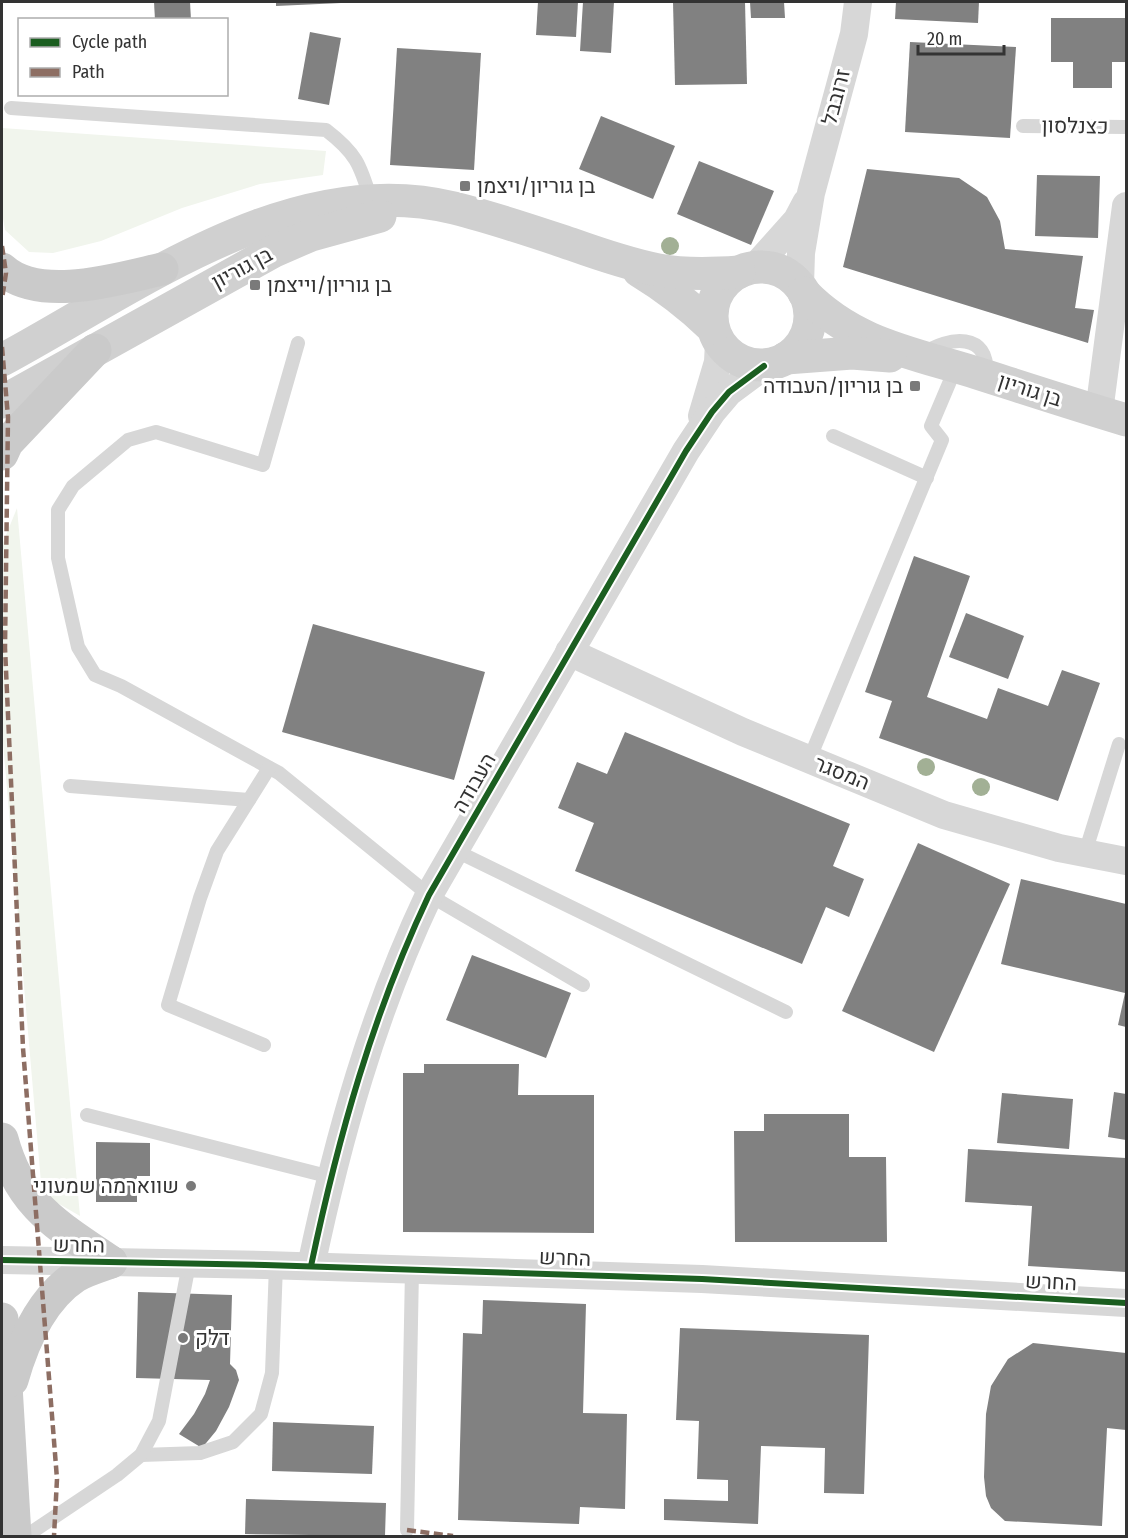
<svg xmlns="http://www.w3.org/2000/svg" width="1128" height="1538" font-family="'Fira Sans Condensed',Heebo,sans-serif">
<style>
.green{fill:#f1f5ed}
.building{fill:#818181}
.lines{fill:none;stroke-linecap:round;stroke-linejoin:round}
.lane{stroke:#d7d7d7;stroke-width:14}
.street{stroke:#d7d7d7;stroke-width:28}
.secondary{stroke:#d0d0d0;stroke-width:33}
.primary{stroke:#cacaca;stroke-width:33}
.quiet{stroke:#8d6e63;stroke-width:4.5;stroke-dasharray:9 4.5;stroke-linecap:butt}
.cycleway-casing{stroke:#fff;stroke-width:10}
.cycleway{stroke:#1b5e20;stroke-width:6}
.tree{fill:#a2b095}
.poi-dot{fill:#7a7a7a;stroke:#fff;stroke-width:2}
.labels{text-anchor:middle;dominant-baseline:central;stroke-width:6;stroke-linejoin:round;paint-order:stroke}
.street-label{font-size:21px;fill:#333;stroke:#fff}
.poi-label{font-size:21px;fill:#333;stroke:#fff;text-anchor:start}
</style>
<rect width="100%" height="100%" fill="#fff"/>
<g class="green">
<polygon points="2,128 326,151 323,175 260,184 182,208 101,241 53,253 29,252 5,230 2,212"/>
<polygon points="17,508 80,1216 42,1194 2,731 2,545"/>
</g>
<g class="building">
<polygon points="154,2 190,2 191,20 155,20"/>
<polygon points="276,2 341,2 341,3 276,6"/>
<polygon points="538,2 578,2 576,37 536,35"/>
<polygon points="583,2 614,2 611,53 580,51"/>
<polygon points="673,2 745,2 747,84 675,85"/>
<polygon points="750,2 784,2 785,18 751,18"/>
<polygon points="896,2 979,2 978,23 895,19"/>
<polygon points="1051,18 1126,18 1126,62 1112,62 1112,88 1073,88 1073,62 1051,62"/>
<polygon points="310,32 341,38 329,105 298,99"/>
<polygon points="910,42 1016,47 1010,138 905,132"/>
<polygon points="397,48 481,53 474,170 390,165"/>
<polygon points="601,116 675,146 653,199 579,169"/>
<polygon points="699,161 774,191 751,245 677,214"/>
<polygon points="867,169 959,178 987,197 1000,221 1005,249 1083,256 1075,308 1094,310 1088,343 843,267"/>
<polygon points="1037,175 1100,176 1098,238 1035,236"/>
<polygon points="914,556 970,576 927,697 987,719 998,688 1048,706 1062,670 1100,683 1058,801 879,738 892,701 865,692"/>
<polygon points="966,613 1024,636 1008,679 949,657"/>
<polygon points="313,624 485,672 454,780 282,732"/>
<polygon points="625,732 850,824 833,866 864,879 849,917 826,907 802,964 575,871 594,823 558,808 577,762 607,774"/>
<polygon points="918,843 1010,884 934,1052 842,1011"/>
<polygon points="1021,879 1126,904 1126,1027 1118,1025 1125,993 1001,964"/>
<polygon points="472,955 571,993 546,1058 446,1020"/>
<polygon points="424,1064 519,1064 518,1095 594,1095 594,1233 403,1232 403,1073 424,1073"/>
<polygon points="1114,1092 1126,1094 1126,1140 1108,1137"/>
<polygon points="1002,1093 1073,1099 1069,1149 997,1143"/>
<polygon points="764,1114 849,1114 849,1157 886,1157 887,1242 735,1242 734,1131 764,1131"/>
<polygon points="96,1142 150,1143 150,1176 137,1176 137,1202 96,1202"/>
<polygon points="968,1149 1126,1158 1126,1272 1028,1266 1032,1206 965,1202"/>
<polygon points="138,1292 232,1295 230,1364 236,1370 239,1380 229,1407 216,1431 202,1448 179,1434 194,1414 205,1394 210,1380 136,1378"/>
<polygon points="483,1300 586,1304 583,1413 627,1414 625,1509 580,1507 579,1524 458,1520 463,1333 482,1334"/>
<polygon points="680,1328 869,1335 864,1494 824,1493 825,1448 761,1446 758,1524 664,1520 664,1499 728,1501 728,1480 697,1479 699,1421 676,1420"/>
<polygon points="1033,1343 1126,1353 1126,1430 1107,1428 1102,1526 1005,1521 991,1508 986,1496 984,1477 986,1414 991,1386 1008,1359"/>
<polygon points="273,1422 374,1426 372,1474 272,1471"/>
<polygon points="246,1499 386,1503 385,1536 245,1534"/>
</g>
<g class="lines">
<g class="lane">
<path d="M11 108 326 130C356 153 360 164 371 200"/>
<polyline points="1023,126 1126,127"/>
<polyline points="298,343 263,465 156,432 128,440 73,486 58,510 58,558 78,647 95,675 121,686 279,773 429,895 583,985"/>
<path d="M923 354C948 336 990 332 986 374"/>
<polyline points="833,436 927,478"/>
<polyline points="809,760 942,440 931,426 956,367"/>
<polyline points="70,786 249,800"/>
<polyline points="454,850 786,1012"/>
<polyline points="1085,853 1119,744"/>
<polyline points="264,1045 168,1005 200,898 217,851 269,768"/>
<polyline points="87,1115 331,1177"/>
<polyline points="141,1455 200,1453 233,1442 261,1414 272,1373 276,1265"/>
<polyline points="407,1530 412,1270"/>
<polyline points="26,1536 117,1475 141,1455 159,1421 189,1264"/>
</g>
<g class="street">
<polyline points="755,267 797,220 806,203"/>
<polyline points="800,285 801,253 811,193 854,34 858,2"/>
<polyline points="1099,412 1126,206"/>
<polyline points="702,416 718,362 719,342"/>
<polyline points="569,652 743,732 944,815 1059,848 1126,861"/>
<polyline points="2,1260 265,1265 702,1279 1126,1303"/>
<path d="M311 1266C338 1138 373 1013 429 895L686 451 712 412 729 392 764 366"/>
</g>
<g class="secondary">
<circle cx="761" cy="316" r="49"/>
<path d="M639 271C667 288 690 306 713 328"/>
<path d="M804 293C853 344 913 353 977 373 1027 389 1076 405 1126 420"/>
<polyline points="786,358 852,353 890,356"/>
<path d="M2 360C136 288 293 168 454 208 494 218 532 231 571 244 599 254 628 264 658 270 684 275 712 274 739 272"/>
<polyline points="2,402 274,251 311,235 380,216"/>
</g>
<g class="primary">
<path d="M2 269C39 303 118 279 162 269"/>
<polyline points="2,454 7,443 95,350"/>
<path d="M2 1139C20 1206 57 1225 111 1262"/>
<polyline points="2,1319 15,1536"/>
<path d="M12 1380C23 1341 41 1299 76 1276 86 1270 100 1266 111 1262"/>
</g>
<g class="quiet">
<polyline points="2,246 6,273 2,299"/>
<polyline points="2,347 8,417 5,648 23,1048 57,1479 54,1536"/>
<polyline points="407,1530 453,1536"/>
</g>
<g class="cycleway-casing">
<g id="cycleway">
<polyline points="2,1260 265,1265 702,1279 1126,1303"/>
<path d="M311 1266C338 1138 373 1013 429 895L686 451 712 412 729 392 764 366"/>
</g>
</g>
<use href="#cycleway" class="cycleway"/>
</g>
<g class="tree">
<circle cx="670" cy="246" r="9"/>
<circle cx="926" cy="767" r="9"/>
<circle cx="981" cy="787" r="9"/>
</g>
<g class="poi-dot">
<rect x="459" y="180" width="12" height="12" rx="3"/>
<rect x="249" y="279" width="12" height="12" rx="3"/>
<rect x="909" y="380" width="12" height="12" rx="3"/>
<circle cx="191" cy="1186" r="6"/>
<circle cx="183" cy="1338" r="6"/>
</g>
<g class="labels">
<g class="street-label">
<text transform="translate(836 97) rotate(-75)">זרובבל</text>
<text transform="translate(1075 126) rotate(1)">כצנלסון</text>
<text transform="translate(242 268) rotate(-28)">בן גוריון</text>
<text transform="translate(1030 390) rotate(18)">בן גוריון</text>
<text transform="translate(842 773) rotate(22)">המסגר</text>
<text transform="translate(474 783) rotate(-60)">העבודה</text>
<text transform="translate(79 1245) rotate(1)">החרש</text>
<text transform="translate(565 1258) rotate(2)">החרש</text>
<text transform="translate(1051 1282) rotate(3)">החרש</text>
</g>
<g class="poi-label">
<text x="477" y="186">בן גוריון/ויצמן</text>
<text x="267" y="285">בן גוריון/וייצמן</text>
<text x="903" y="386" text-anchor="end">בן גוריון/העבודה</text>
<text x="179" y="1186" text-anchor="end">שווארמה שמעוני</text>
<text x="195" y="1338">דלק</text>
</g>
</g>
<rect width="1128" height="1538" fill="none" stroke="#333333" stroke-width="6"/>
<rect x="18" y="18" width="210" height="78" fill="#ffffff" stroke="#adadad" stroke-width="1.5"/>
<rect x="30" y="38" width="30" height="9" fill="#1b5e20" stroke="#adadad" stroke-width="1.5"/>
<text x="72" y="48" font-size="18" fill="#333333">Cycle path</text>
<rect x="30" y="68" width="30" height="9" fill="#8d6e63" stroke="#adadad" stroke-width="1.5"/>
<text x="72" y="78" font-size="18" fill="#333333">Path</text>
<path d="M918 45v9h86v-9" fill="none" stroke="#333333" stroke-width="3"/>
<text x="927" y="45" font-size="18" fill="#333333" stroke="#ffffff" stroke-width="4.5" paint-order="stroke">20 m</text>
</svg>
